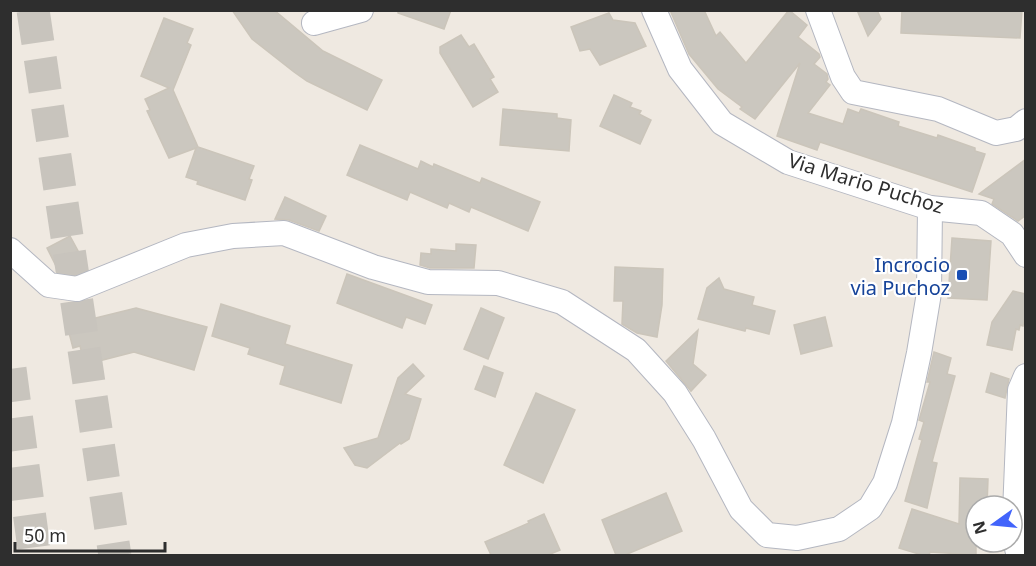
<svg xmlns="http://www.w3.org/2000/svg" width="1036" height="566" font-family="'Noto Sans',sans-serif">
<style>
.building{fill:#cbc7bf;stroke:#cbc5ba;stroke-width:1.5}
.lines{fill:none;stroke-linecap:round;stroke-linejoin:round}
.highway-tunnel{stroke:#c8c4bd;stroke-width:33;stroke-dasharray:33 16;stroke-linecap:butt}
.minor-casing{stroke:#b4b7c1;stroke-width:26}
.minor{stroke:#fff;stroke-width:24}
.transit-dot{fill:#1a4fb4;stroke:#fff;stroke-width:2}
.labels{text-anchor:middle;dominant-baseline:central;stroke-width:4.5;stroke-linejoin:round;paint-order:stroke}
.street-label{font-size:20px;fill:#2e2e2e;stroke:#fff}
.transit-label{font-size:20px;fill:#164399;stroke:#fff;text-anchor:end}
</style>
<rect width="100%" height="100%" fill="#efe9e1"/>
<g class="building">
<polygon points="232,10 274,10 323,51 382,80 367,110 307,81 294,72 252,39"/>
<polygon points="398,10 451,10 444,29 398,13"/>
<polygon points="670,10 704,10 716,36 720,32 746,63 789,10 807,25 798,37 819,54 820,57 814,64 827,74 828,79 826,82 830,85 808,113 843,124 848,109 859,113 861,109 899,122 898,126 937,138 938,135 975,148 975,151 985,154 972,192 820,142 817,150 777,136 800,63 755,119 740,109 742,107 718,89 689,54"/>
<polygon points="857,10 877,10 881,19 868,36"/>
<polygon points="902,10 1022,10 1020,38 901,33"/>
<polygon points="609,13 613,20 635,23 646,46 600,65 590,49 580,51 571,27"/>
<polygon points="164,18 193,29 187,43 191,45 173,90 198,147 254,166 249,179 252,180 245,200 197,184 198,181 186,177 196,148 169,158 147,111 150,110 145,99 169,88 141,76"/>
<polygon points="461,35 469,47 474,44 494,77 490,79 498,92 473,107 440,53 440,47"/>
<polygon points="614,95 632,103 630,107 641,111 639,114 651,120 640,144 600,126"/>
<polygon points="503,109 557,114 557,118 571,120 569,151 500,145"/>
<polygon points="360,145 418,169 421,161 433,167 434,164 480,183 482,178 540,202 528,231 471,207 469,212 449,203 447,208 410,192 407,200 347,175"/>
<polygon points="1026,159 1026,215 1018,221 992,204 994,199 979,194"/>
<polygon points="285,197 326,216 319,231 289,220 275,219"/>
<polygon points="70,236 83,260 59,272 47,248"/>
<polygon points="952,238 991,241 987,300 948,298"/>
<polygon points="456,244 476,245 474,268 430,268 420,265 421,253 431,254 431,249 456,251"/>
<polygon points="615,267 663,269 662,305 657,337 637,333 622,324 623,301 614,301"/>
<polygon points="347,274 432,305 425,324 406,317 402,328 337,303"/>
<polygon points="719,278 724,289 754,297 752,305 775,311 769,334 746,328 745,331 698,319 707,288"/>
<polygon points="1013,291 1026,294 1026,312 1023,326 1020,325 1019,330 1016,329 1012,350 987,345 992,322"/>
<polygon points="221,304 290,326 285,344 352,365 341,403 280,384 285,366 248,354 250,348 212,336"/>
<polygon points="136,308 207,327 194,370 134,352 95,362 94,356 83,358 80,346 73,348 67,325"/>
<polygon points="481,308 504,318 488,359 464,349"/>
<polygon points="825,317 832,346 801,354 794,325"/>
<polygon points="698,330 693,364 706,375 691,391 666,361"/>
<polygon points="934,352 951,358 947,374 955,376 932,462 937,463 927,508 905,501 922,440 919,439 924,422 919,420 930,382 927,382"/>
<polygon points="413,364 424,376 405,394 421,399 409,439 401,444 400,443 367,468 355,465 344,448 378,438 398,378"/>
<polygon points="484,366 503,373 495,397 475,389"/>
<polygon points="991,373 1009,379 1005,398 986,392"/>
<polygon points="536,393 575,410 543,483 504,465"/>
<polygon points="960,478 988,479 987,506 976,506 976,555 930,552 929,555 922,555 899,548 912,509 959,524"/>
<polygon points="666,493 682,531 625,555 616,555 602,520"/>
<polygon points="544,514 560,550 548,555 491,555 485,542 529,523 528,521"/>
</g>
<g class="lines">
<g class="highway-tunnel">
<polyline points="33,10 115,556"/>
<polyline points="10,369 35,556"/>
</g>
<g class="minor-casing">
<g id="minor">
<polyline points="654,10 680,69 722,123 788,162 930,208 981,213 1012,234 1026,255"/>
<polyline points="818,10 843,77 853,92 938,109 996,133 1016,129 1026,121"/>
<polyline points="314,23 361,10"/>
<polyline points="10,250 49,285 77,289 186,245 233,236 284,233 373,267 428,282 498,283 562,302 636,350 675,393 704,439 741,509 767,535 797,538 839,529 870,508 885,483 904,423 919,353 929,293 930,208"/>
<polyline points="1019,556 1014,537 1020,390 1026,376"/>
</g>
</g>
<use href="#minor" class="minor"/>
</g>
<rect class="transit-dot" x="956" y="269" width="12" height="12" rx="3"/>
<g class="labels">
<g class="street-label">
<text transform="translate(866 183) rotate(17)">Via Mario Puchoz</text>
</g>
<g class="transit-label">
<text x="950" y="264">Incrocio<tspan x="950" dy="23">via Puchoz</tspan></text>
</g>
</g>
<rect width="1036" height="566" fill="none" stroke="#2e2e2e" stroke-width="24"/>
<g transform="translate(994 524) rotate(255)"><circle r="28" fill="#ffffff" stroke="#ababab" stroke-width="1.5"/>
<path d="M0-4.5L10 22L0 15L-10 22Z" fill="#4264fb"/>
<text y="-9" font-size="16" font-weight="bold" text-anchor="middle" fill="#2e2e2e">N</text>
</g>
<path d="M15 542v9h150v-9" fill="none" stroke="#2e2e2e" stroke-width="3"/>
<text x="24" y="542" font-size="18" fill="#2e2e2e" stroke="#ffffff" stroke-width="4.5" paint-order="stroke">50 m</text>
</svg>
